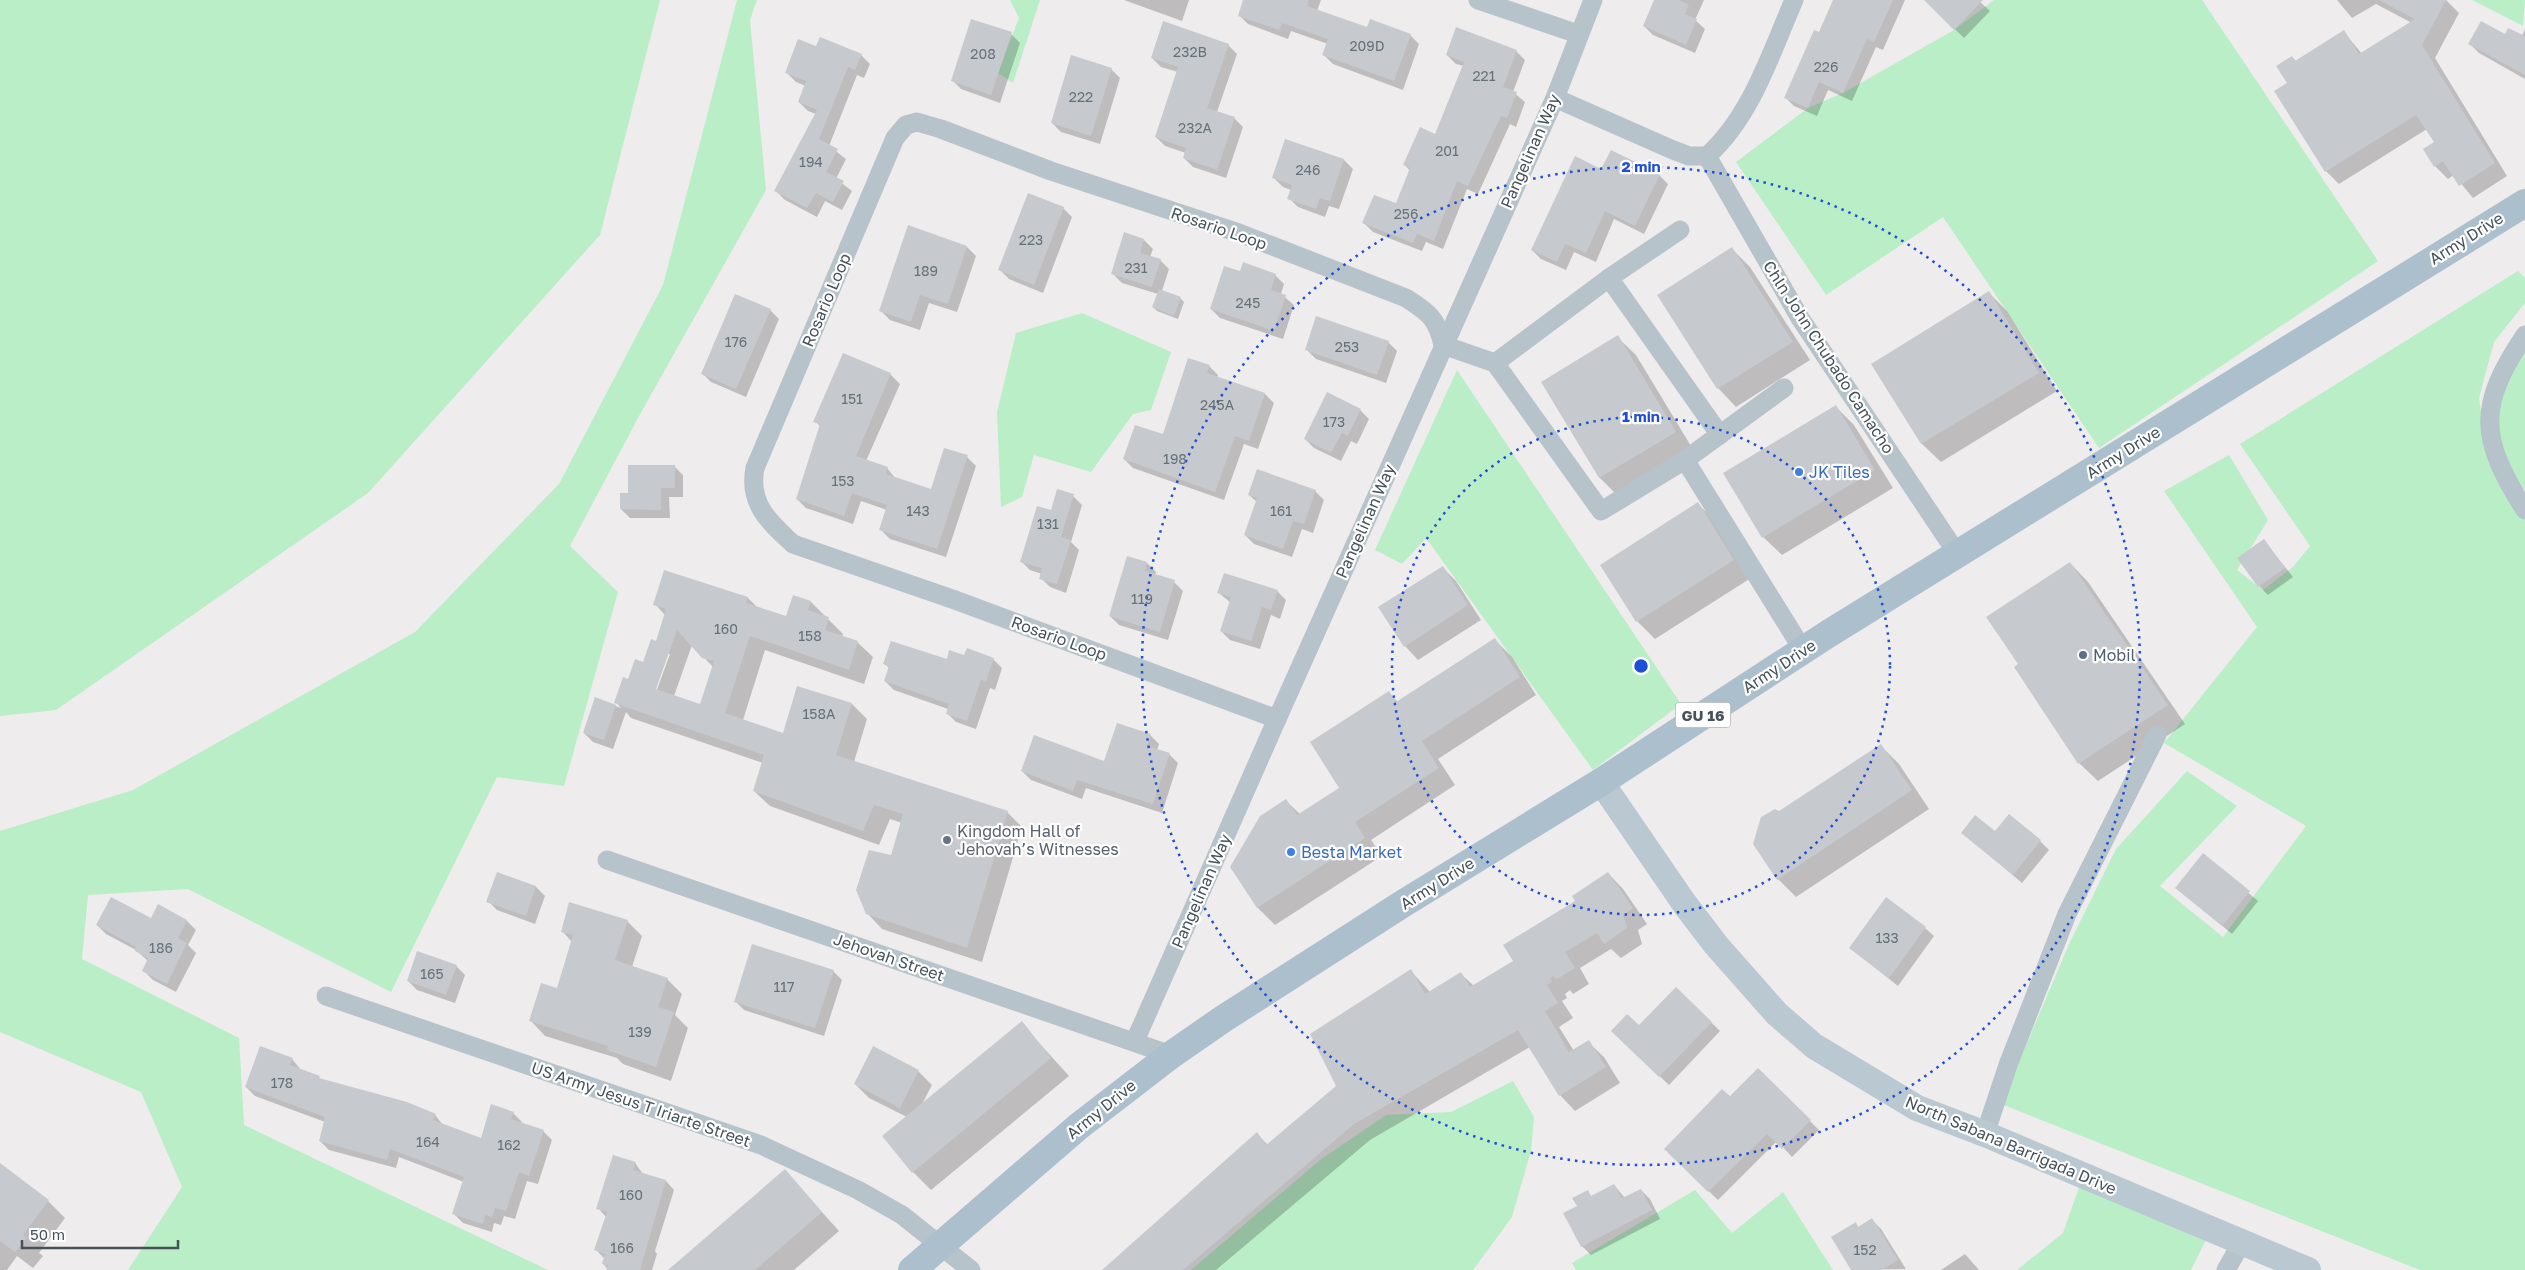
<svg xmlns="http://www.w3.org/2000/svg" width="2525" height="1270" font-family="'Golos Text',sans-serif">
<style>
.green{fill:#b9eec7}
.shadow{fill:#0003;fill-rule:evenodd}
.building{fill:#c6cacf;fill-rule:evenodd}
.lines{fill:none;stroke-linecap:round;stroke-linejoin:round}
.minor{stroke:#b7c3ca;stroke-width:19}
.secondary{stroke:#b9c8d1;stroke-width:26}
.primary{stroke:#abc0cc;stroke-width:28}
.ring{fill:none;stroke:#1d4ed8;stroke-width:2.5;stroke-dasharray:2.5 5}
.shop-dot{fill:#3f7fe0;stroke:#fff;stroke-width:2}
.service-dot{fill:#5c6f8a;stroke:#fff;stroke-width:2}
.worship-dot{fill:#6b7280;stroke:#fff;stroke-width:2}
.labels{text-anchor:middle;dominant-baseline:central;stroke-width:4.5;stroke-linejoin:round;paint-order:stroke}
.number-label{font-size:14px;fill:#657077}
.shield{fill:#fff;stroke:#7d868c;stroke-width:1}
.shield-label{font-size:15px;font-weight:bold;fill:#45525a}
.street-label{font-size:16px;fill:#45525a;stroke:#fff}
.shop-label{font-size:16px;fill:#366cbe;stroke:#fff;text-anchor:start}
.service-label{font-size:16px;fill:#4e5e75;stroke:#fff;text-anchor:start}
.worship-label{font-size:16px;fill:#5b616d;stroke:#fff;text-anchor:start}
.centre{fill:#1d4ed8;stroke:#fff;stroke-width:2.5}
.ring-label{font-size:15px;text-anchor:middle;font-weight:bold;fill:#1d4ed8;stroke:#fff;stroke-width:4.5;stroke-linejoin:round;paint-order:stroke}
</style>
<rect width="100%" height="100%" fill="#efeced"/>
<g class="green">
<polygon points="0,0 660,0 600,235 368,493 56,710 0,716"/>
<polygon points="737,0 757,0 750,20 766,190 638,418 570,546 618,592 564,786 497,777 391,992 188,889 88,895 82,959 239,1038 244,1125 548,1270 128,1270 182,1187 141,1092 0,1032 0,831 133,790 415,632 559,484 663,285"/>
<polygon points="1010,0 1040,0 1013,83 998,73 1019,18"/>
<polygon points="1994,0 2202,0 2378,261 2099,448 1943,217 1826,295 1736,162 1808,108 1843,93 1954,30"/>
<polygon points="2472,0 2525,0 2523,26"/>
<polygon points="2518,271 2525,278 2525,303 2494,342 2479,398 2488,462 2525,521 2525,1270 2420,1270 2001,1104 2070,942 2116,849 2187,771 2237,806 2160,886 2223,937 2306,826 2164,743 2257,627 2164,491 2229,455 2268,520 2237,570 2263,590 2293,567 2310,546 2240,444"/>
<polygon points="1082,313 1171,352 1151,410 1133,414 1091,472 1034,455 1022,497 1001,507 997,412 1016,333"/>
<polygon points="2525,347 2525,490 2516,481 2493,422 2507,376"/>
<polygon points="1457,370 1681,704 1593,770 1426,538 1402,564 1375,550"/>
<polygon points="1513,1081 1534,1117 1531,1151 1512,1217 1473,1270 1191,1270 1320,1160 1386,1115 1451,1112"/>
<polygon points="2081,1182 2209,1234 2191,1270 2017,1270 2063,1233"/>
<polygon points="1695,1190 1732,1233 1783,1192 1833,1270 1576,1270 1572,1263"/>
</g>
<g class="shadow">
<polygon points="1124,0 1189,0 1182,21"/>
<polygon points="1244,0 1321,0 1317,11 1368,29 1410,35 1419,44 1403,90 1333,64 1324,55 1328,44 1291,31 1288,39 1248,24 1239,15"/>
<polygon points="1656,0 1704,0 1695,20 1705,29 1695,53 1653,35 1644,26"/>
<polygon points="1834,0 1905,0 1883,50 1876,47 1852,101 1828,90 1817,116 1794,106 1785,97 1819,33"/>
<polygon points="1925,0 1978,0 1990,11 1964,38"/>
<polygon points="2337,0 2446,0 2459,13 2435,58 2507,176 2473,198 2454,175 2448,179 2435,166 2435,142 2427,129 2339,184 2326,171 2289,83 2292,57 2296,61 2344,32 2362,54 2412,23 2376,4 2352,18"/>
<polygon points="2525,29 2525,79 2479,53 2470,44 2506,36 2522,36"/>
<polygon points="1011,34 1020,43 1000,103 961,89 952,80"/>
<polygon points="1228,45 1237,54 1217,112 1234,118 1243,127 1226,178 1193,167 1184,158 1186,153 1165,146 1156,137 1178,72 1161,67 1152,58"/>
<polygon points="817,48 861,55 870,64 864,78 857,75 829,146 846,159 836,179 852,191 842,210 825,201 817,217 785,200 776,191 816,114 808,111 799,102 806,86 796,82 787,73"/>
<polygon points="1516,51 1525,60 1513,92 1525,102 1516,127 1510,124 1478,194 1467,189 1443,249 1426,242 1422,251 1373,232 1364,223 1396,205 1410,171 1404,164 1435,136 1464,66 1456,64 1447,55"/>
<polygon points="1111,69 1120,78 1100,144 1061,132 1052,123"/>
<polygon points="1344,160 1353,169 1339,209 1329,206 1325,217 1298,207 1289,198 1291,190 1283,187 1274,178"/>
<polygon points="1602,171 1659,175 1668,184 1644,234 1614,219 1596,262 1574,252 1566,270 1541,259 1532,250"/>
<polygon points="1063,208 1072,217 1043,293 1009,279 1000,270"/>
<polygon points="1144,240 1153,249 1150,257 1160,260 1169,269 1162,291 1180,298 1184,302 1178,319 1157,311 1153,307 1158,294 1122,283 1113,274"/>
<polygon points="967,247 976,256 957,312 929,303 920,330 890,320 881,311"/>
<polygon points="1732,249 1750,267 1810,360 1736,407 1718,388 1659,295"/>
<polygon points="1241,273 1275,275 1284,284 1281,294 1294,305 1283,339 1220,318 1211,309"/>
<polygon points="1989,293 2007,311 2057,391 1941,462 1922,444 1873,364"/>
<polygon points="770,310 779,319 746,397 711,382 702,373"/>
<polygon points="1617,337 1636,355 1694,451 1618,496 1600,478 1542,382"/>
<polygon points="1388,342 1397,351 1386,383 1316,359 1307,350"/>
<polygon points="844,354 891,375 900,384 866,461 887,468 896,479 931,490 967,457 976,466 946,557 890,539 881,530 887,510 861,501 853,524 806,508 797,499 821,427 815,421"/>
<polygon points="1209,366 1218,375 1217,378 1265,394 1274,403 1258,449 1244,444 1224,500 1133,468 1124,459 1164,436"/>
<polygon points="1328,394 1360,410 1369,419 1357,444 1351,441 1341,461 1314,448 1305,439"/>
<polygon points="1836,407 1854,425 1893,488 1782,555 1763,537"/>
<polygon points="674,466 683,475 683,497 669,497 670,518 630,518 621,509 629,494"/>
<polygon points="1315,491 1324,500 1313,533 1302,529 1292,557 1254,544 1245,535 1257,502 1249,495"/>
<polygon points="1073,496 1082,505 1071,542 1079,550 1066,593 1050,587 1041,578 1042,574 1030,570 1021,561 1051,511"/>
<polygon points="1698,504 1716,522 1751,578 1655,639 1637,621"/>
<polygon points="2264,541 2293,577 2268,595 2259,586"/>
<polygon points="1147,563 1156,572 1155,575 1174,582 1183,591 1168,640 1119,625 1110,616"/>
<polygon points="2070,563 2088,582 2185,724 2098,781 2079,763 2016,667 2019,665"/>
<polygon points="1443,568 1456,581 1481,620 1418,660 1405,646"/>
<path d="M665 571 748 598 759 609 787 618 794 596 811 602 843 634 842 637 857 642 873 657 864 684 765 650 743 720 784 734 852 704 867 719 854 762 1007 812 1022 827 982 962 882 929 867 913 892 857 902 823 890 819 879 845 770 806 754 791 763 763 631 718 626 712 613 749 593 742 584 733 596 699 621 708 616 702 628 681 644 664 656 643 665 615 655 604ZM692 645 713 667 701 706 674 696ZM667 654H670L655 695 653 694Z"/>
<polygon points="1277,591 1286,600 1280,619 1271,615 1260,649 1230,640 1221,631 1231,603 1219,593"/>
<polygon points="1495,640 1512,657 1536,695 1438,759 1455,785 1371,840 1382,856 1275,925 1258,908 1232,867 1286,801 1300,814 1341,788 1389,693 1398,702"/>
<polygon points="965,657 993,659 1002,668 995,690 990,688 976,729 956,722 947,713 948,709 894,690 885,681 889,668 885,664 947,660"/>
<polygon points="1150,735 1159,744 1157,750 1169,754 1178,763 1162,813 1086,788 1082,799 1031,780 1022,771 1105,763"/>
<polygon points="1881,746 1899,764 1929,809 1796,897 1778,879 1780,812"/>
<polygon points="1962,832 1995,833 2040,841 2049,850 2022,883"/>
<polygon points="2203,855 2258,901 2232,934 2177,888"/>
<polygon points="498,873 536,887 545,896 535,924 497,910 488,901"/>
<polygon points="1608,873 1623,889 1647,924 1638,930 1642,944 1621,958 1611,949 1580,968 1589,984 1573,994 1570,990 1565,994 1567,998 1562,1001 1573,1018 1559,1027 1574,1051 1588,1042 1604,1057 1620,1083 1575,1111 1560,1095 1530,1047 1370,1140 1216,1270 1104,1270 1257,1134 1268,1145 1337,1086 1411,971 1430,992 1461,974 1474,986 1515,962"/>
<polygon points="152,920 187,921 196,930 188,945 196,953 176,992 153,980 144,971 148,961 136,950 106,934 97,925"/>
<polygon points="627,921 642,936 632,967 667,979 682,994 675,1015 688,1028 671,1081 623,1064 617,1058 545,1036 531,1021 558,989 572,942 562,931"/>
<polygon points="1925,928 1934,936 1898,986 1850,948"/>
<polygon points="456,966 465,975 455,1003 417,990 408,981"/>
<polygon points="833,971 842,980 824,1036 744,1010 735,1001"/>
<polygon points="1676,988 1720,1031 1669,1085 1612,1031 1639,1027"/>
<polygon points="1021,1023 1069,1076 931,1190 913,1172 907,1117 869,1098 855,1084 918,1071 932,1085 921,1106"/>
<polygon points="292,1059 301,1070 322,1080 435,1115 443,1125 482,1139 513,1113 522,1122 521,1124 543,1131 552,1140 538,1184 527,1181 515,1219 504,1216 501,1225 494,1223 492,1232 463,1223 454,1214 464,1182 399,1157 396,1168 329,1150 320,1141 325,1122 255,1096 246,1087"/>
<polygon points="1758,1070 1819,1130 1792,1157 1777,1141 1718,1200 1665,1149 1730,1098"/>
<polygon points="635,1163 643,1174 666,1181 674,1190 655,1251 657,1254 652,1270 608,1270 603,1263 605,1259 596,1250 606,1217 598,1208"/>
<polygon points="0,1164 48,1201 65,1218 39,1253 43,1256 33,1268 17,1256 7,1270 0,1270"/>
<polygon points="785,1171 839,1231 794,1270 672,1270"/>
<polygon points="1614,1185 1625,1198 1641,1190 1650,1199 1660,1219 1591,1255 1582,1246 1579,1207 1587,1192 1592,1197"/>
<polygon points="1872,1220 1881,1229 1906,1269 1852,1270 1856,1224 1859,1228"/>
<polygon points="1965,1254 1979,1270 1941,1270"/>
</g>
<g class="building">
<polygon points="1243,0 1309,0 1307,6 1367,27 1370,19 1411,34 1394,81 1322,55 1328,39 1282,23 1279,30 1238,16"/>
<polygon points="1654,0 1679,0 1689,5 1685,14 1697,19 1686,45 1643,26"/>
<polygon points="1833,0 1893,0 1874,42 1867,39 1843,93 1819,82 1808,108 1784,98 1814,30 1819,32"/>
<polygon points="1924,0 1983,0 1954,30"/>
<polygon points="2379,0 2446,0 2422,45 2495,163 2459,186 2443,161 2434,167 2423,149 2434,142 2416,115 2325,172 2274,91 2287,83 2276,66 2292,56 2295,61 2344,30 2359,54 2415,19"/>
<polygon points="971,19 1012,32 991,95 951,81"/>
<polygon points="1163,21 1229,44 1207,108 1235,117 1217,170 1183,158 1186,148 1155,137 1178,67 1151,58"/>
<polygon points="2481,21 2505,34 2508,28 2525,36 2525,75 2468,44"/>
<polygon points="1456,27 1517,50 1503,87 1517,92 1507,118 1501,116 1468,186 1457,181 1434,241 1417,234 1413,243 1362,223 1374,195 1396,203 1410,168 1403,165 1420,127 1435,134 1464,62 1446,55"/>
<polygon points="820,37 862,54 855,70 848,67 819,139 838,149 826,172 844,181 833,202 816,193 807,208 774,191 817,110 798,102 806,81 785,73 798,39 816,46"/>
<polygon points="1071,55 1112,68 1091,136 1051,123"/>
<polygon points="1285,139 1344,159 1330,201 1320,198 1316,209 1287,199 1292,185 1272,178"/>
<polygon points="1611,150 1660,174 1635,226 1605,211 1586,253 1565,244 1557,262 1531,250 1575,156 1601,169"/>
<polygon points="1028,193 1064,207 1034,285 998,270"/>
<polygon points="908,225 967,246 948,304 920,295 911,322 879,311"/>
<polygon points="1124,232 1144,239 1140,253 1161,259 1152,287 1111,274"/>
<polygon points="1732,247 1793,342 1717,389 1657,295"/>
<polygon points="1243,262 1276,274 1271,290 1286,295 1274,331 1210,309 1224,266 1240,271"/>
<polygon points="1159,289 1181,297 1174,316 1152,307"/>
<polygon points="1989,291 2039,373 1921,444 1871,364"/>
<polygon points="735,294 771,309 736,389 701,374"/>
<polygon points="1316,316 1389,341 1377,375 1305,350"/>
<polygon points="1618,335 1676,432 1599,478 1541,382"/>
<polygon points="843,353 891,373 856,456 888,467 886,474 931,489 944,448 968,455 937,549 879,530 887,505 852,493 844,516 796,499 820,424 813,422"/>
<polygon points="1188,358 1210,365 1207,373 1265,393 1249,441 1235,436 1215,492 1123,459 1135,425 1163,434"/>
<polygon points="1327,392 1361,409 1348,436 1342,433 1331,453 1304,439"/>
<polygon points="1836,405 1875,470 1762,538 1723,473"/>
<polygon points="628,465 675,465 675,488 661,488 661,510 620,509 620,493 628,493"/>
<polygon points="1257,469 1316,490 1304,524 1293,521 1283,549 1244,535 1257,498 1248,495"/>
<polygon points="1057,489 1074,494 1061,537 1071,540 1057,584 1039,579 1042,568 1020,562 1037,506 1051,510"/>
<polygon points="1698,502 1734,560 1636,622 1600,565"/>
<polygon points="2264,539 2285,568 2258,587 2237,558"/>
<polygon points="1127,556 1147,562 1145,571 1175,580 1160,632 1109,616"/>
<polygon points="2070,562 2168,705 2078,764 2014,667 2018,664 1986,617"/>
<polygon points="1443,566 1468,605 1404,647 1378,607"/>
<path d="M664 570 748 597 746 603 786 616 793 595 811 601 808 610 829 617 825 630 858 641 849 670 750 636 725 713 783 733 797 686 852 703 836 755 1008 811 967 948 866 914 856 890 869 850 891 855 903 814 874 805 863 831 753 791 764 755 614 703 623 677 628 679 635 659 643 662 651 639 656 641 666 609 653 605ZM677 630 702 658 714 661 700 704 656 689Z"/>
<polygon points="1224,573 1278,590 1271,610 1262,607 1251,641 1220,631 1231,597 1217,593"/>
<polygon points="1495,638 1520,677 1422,741 1439,768 1355,822 1365,838 1257,908 1230,867 1260,816 1286,799 1297,815 1339,788 1310,742 1389,691 1396,702"/>
<polygon points="891,641 947,659 949,650 964,655 967,648 994,658 986,681 981,680 967,721 946,714 949,704 884,681 889,666 883,664"/>
<polygon points="595,697 616,705 604,740 583,733"/>
<polygon points="1117,723 1151,734 1147,746 1170,753 1153,804 1077,780 1073,791 1021,771 1034,735 1104,761"/>
<polygon points="1881,744 1912,790 1777,880 1753,844 1761,817 1775,809 1779,811"/>
<polygon points="2009,814 2041,840 2013,875 1961,833 1975,815 1995,831"/>
<polygon points="2203,853 2250,891 2222,926 2175,888"/>
<polygon points="497,872 536,886 526,916 486,902"/>
<polygon points="1608,872 1633,908 1623,915 1627,928 1604,944 1597,933 1565,952 1575,968 1557,979 1553,976 1550,978 1552,982 1547,985 1558,1003 1545,1011 1569,1052 1589,1040 1606,1067 1559,1096 1518,1030 1354,1124 1183,1270 1102,1270 1257,1132 1266,1145 1336,1086 1310,1034 1411,969 1425,994 1461,972 1470,987 1513,961 1503,945 1575,901 1572,896"/>
<polygon points="111,897 151,918 158,904 187,920 178,938 187,943 167,984 142,971 148,958 135,951 136,947 96,925"/>
<polygon points="1886,897 1926,927 1889,978 1849,948"/>
<polygon points="569,902 628,920 615,960 668,978 658,1007 674,1012 656,1067 607,1050 608,1046 529,1021 541,983 557,988 573,935 561,932"/>
<polygon points="752,944 834,970 815,1028 734,1002"/>
<polygon points="417,951 457,965 446,995 407,981"/>
<polygon points="1676,987 1712,1022 1659,1077 1611,1031 1627,1014 1639,1025"/>
<polygon points="1022,1021 1051,1058 912,1173 882,1136"/>
<polygon points="260,1046 293,1058 290,1065 320,1076 319,1078 407,1102 436,1114 433,1120 481,1138 491,1104 514,1112 511,1119 544,1130 529,1176 519,1172 506,1211 495,1208 492,1217 485,1215 483,1224 452,1214 464,1177 390,1149 387,1160 319,1141 325,1117 245,1087"/>
<polygon points="873,1046 919,1070 900,1108 854,1084"/>
<polygon points="1758,1068 1811,1120 1782,1149 1767,1134 1708,1192 1664,1149 1722,1089 1730,1096"/>
<polygon points="613,1155 636,1162 633,1170 666,1180 640,1270 606,1270 608,1266 602,1264 605,1254 594,1250 607,1212 596,1209"/>
<polygon points="0,1163 49,1200 23,1235 26,1238 15,1252 0,1241"/>
<polygon points="785,1169 822,1212 755,1270 668,1270"/>
<polygon points="1614,1184 1622,1198 1641,1189 1652,1210 1581,1247 1563,1213 1577,1206 1572,1198 1588,1190 1591,1196"/>
<polygon points="1872,1218 1898,1260 1881,1270 1851,1270 1831,1237 1856,1222 1858,1227"/>
</g>
<g class="lines">
<g class="minor">
<polyline points="1478,0 1578,34"/>
<path d="M1555 98 1673 150 1689 156H1707C1751 117 1771 53 1794 0"/>
<polyline points="1707,156 1800,318 1958,555"/>
<polyline points="1609,278 1720,435"/>
<path d="M2525 335C2477 406 2479 438 2525 510"/>
<polyline points="1495,363 1609,278 1680,230"/>
<polyline points="1685,460 1803,650"/>
<path d="M1277 719 955 600 793 544C769 522 748 503 755 468L895 138 906 125 917 122 941 129 1051 171 1239 233 1406 298C1428 312 1437 318 1443 345L1495 363 1601 511 1685 460 1784 388"/>
<polyline points="607,860 1171,1055"/>
<polyline points="326,996 761,1145 858,1190 902,1215 971,1270"/>
<polyline points="1135,1041 1277,719 1555,98 1593,0"/>
<polyline points="1985,1134 2008,1065 2067,914 2157,735"/>
<polyline points="2226,1270 2242,1242"/>
</g>
<polyline class="secondary" points="1601,782 1684,903 1716,945 1777,1014 1814,1046 1917,1108 1985,1134 2308,1270"/>
<polyline class="primary" points="912,1270 1079,1126 1171,1055 1223,1019 1404,903 1601,782 1828,634 2525,203"/>
</g>
<g class="ring">
<circle cx="1641" cy="666" r="249"/>
<circle cx="1641" cy="666" r="499"/>
</g>
<g class="shop-dot">
<circle cx="1799" cy="472" r="5"/>
<circle cx="1291" cy="852" r="5"/>
</g>
<circle class="service-dot" cx="2083" cy="655" r="5"/>
<circle class="worship-dot" cx="947" cy="840" r="5"/>
<g class="labels">
<g class="number-label">
<text x="1367" y="45">209D</text>
<text x="1190" y="51">232B</text>
<text x="983" y="53">208</text>
<text x="1826" y="66">226</text>
<text x="1484" y="75">221</text>
<text x="1081" y="96">222</text>
<text x="1195" y="127">232A</text>
<text x="1447" y="150">201</text>
<text x="811" y="161">194</text>
<text x="1308" y="169">246</text>
<text x="1406" y="213">256</text>
<text x="1031" y="239">223</text>
<text x="1136" y="267">231</text>
<text x="926" y="270">189</text>
<text x="1248" y="302">245</text>
<text x="736" y="341">176</text>
<text x="1347" y="346">253</text>
<text x="852" y="398">151</text>
<text x="1217" y="404">245A</text>
<text x="1334" y="421">173</text>
<text x="1175" y="458">198</text>
<text x="843" y="480">153</text>
<text x="918" y="510">143</text>
<text x="1281" y="510">161</text>
<text x="1048" y="523">131</text>
<text x="1142" y="598">119</text>
<text x="726" y="628">160</text>
<text x="810" y="635">158</text>
<text x="819" y="713">158A</text>
<text x="1887" y="937">133</text>
<text x="161" y="947">186</text>
<text x="432" y="973">165</text>
<text x="784" y="986">117</text>
<text x="640" y="1031">139</text>
<text x="282" y="1082">178</text>
<text x="428" y="1141">164</text>
<text x="509" y="1144">162</text>
<text x="631" y="1194">160</text>
<text x="622" y="1247">166</text>
<text x="1865" y="1249">152</text>
</g>
<rect class="shield" x="1675.5" y="702.5" width="55" height="25" rx="4"/>
<g class="shield-label">
<text x="1703" y="715">GU 16</text>
</g>
<g class="street-label">
<text transform="translate(1530 151) rotate(-66)">Pangelinan Way</text>
<text transform="translate(1219 228) rotate(19)">Rosario Loop</text>
<text transform="translate(2466 238) rotate(-32)">Army Drive</text>
<text transform="translate(826 300) rotate(-67)">Rosario Loop</text>
<text transform="translate(1829 357) rotate(57)">Chln John Chubado Camacho</text>
<text transform="translate(2123 452) rotate(-32)">Army Drive</text>
<text transform="translate(1365 521) rotate(-66)">Pangelinan Way</text>
<text transform="translate(1059 638) rotate(20)">Rosario Loop</text>
<text transform="translate(1779 666) rotate(-33)">Army Drive</text>
<text transform="translate(1437 883) rotate(-32)">Army Drive</text>
<text transform="translate(1201 891) rotate(-66)">Pangelinan Way</text>
<text transform="translate(889 957) rotate(19)">Jehovah Street</text>
<text transform="translate(641 1104) rotate(19)">US Army Jesus T Iriarte Street</text>
<text transform="translate(1101 1109) rotate(-39)">Army Drive</text>
<text transform="translate(2011 1145) rotate(23)">North Sabana Barrigada Drive</text>
</g>
<g class="shop-label">
<text x="1809" y="472">JK Tiles</text>
<text x="1301" y="852">Besta Market</text>
</g>
<g class="service-label">
<text x="2093" y="655">Mobil</text>
</g>
<g class="worship-label">
<text x="957" y="831">Kingdom Hall of<tspan x="957" dy="18">Jehovah’s Witnesses</tspan></text>
</g>
</g>
<circle cx="1641" cy="666" r="8" class="centre"/>
<g class="ring-label">
<text x="1641" y="172">2 min</text>
<text x="1641" y="422">1 min</text>
</g>
<path d="M22 1240v8h156v-8" fill="none" stroke="#45525a" stroke-width="2.5"/>
<text x="30" y="1240" font-size="15" fill="#45525a" stroke="#ffffff" stroke-width="4" paint-order="stroke">50 m</text>
</svg>
